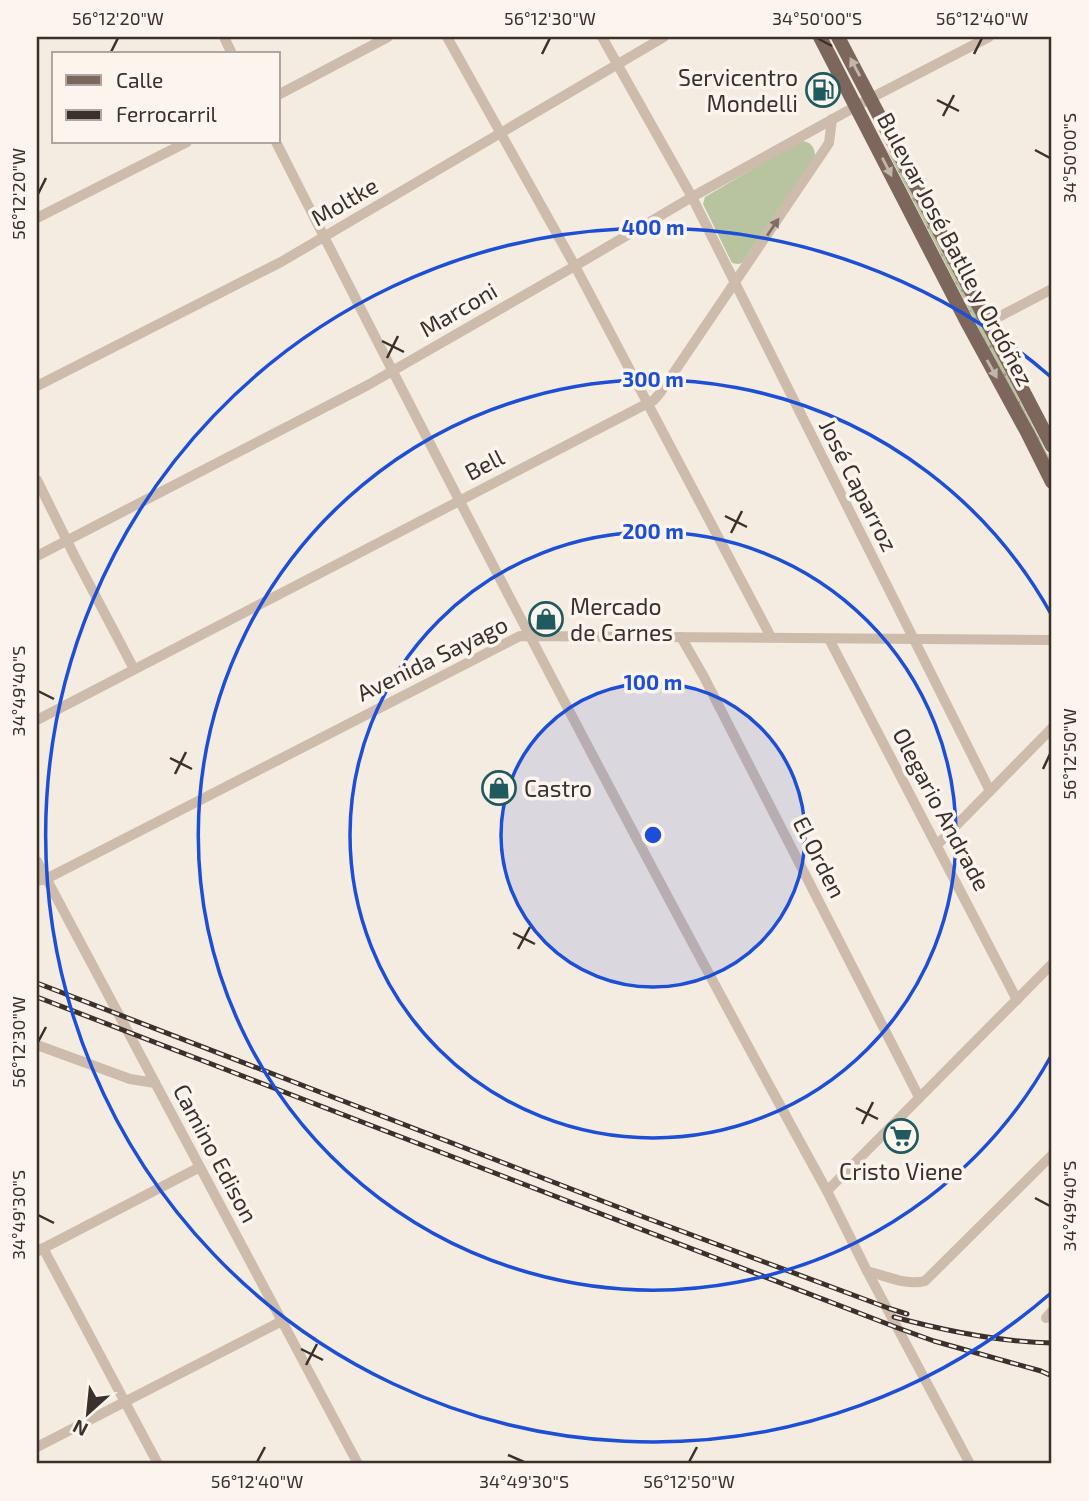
<svg xmlns="http://www.w3.org/2000/svg" width="1089" height="1501" font-family="'Exo 2',sans-serif">
<style>
.grass{fill:url(#grass-dots)}
.park{fill:#b8c4a0}
.lines{fill:none;stroke-linecap:round;stroke-linejoin:round}
.minor{stroke:#cdbbac;stroke-width:10}
.major{stroke:#7d675c;stroke-width:14}
.rail-casing{stroke:#3b302b;stroke-width:5}
.rail{stroke:#fbf5ee;stroke-width:2.5;stroke-dasharray:8;stroke-linecap:butt}
.oneway{fill:#c2b5ac}
.oneway2{fill:#7d6f65}
.ticks{fill:none;stroke:#3b302b;stroke-width:2.5}
.ring{fill:none;stroke:#1d4ed8;stroke-width:3.5}
.labels{text-anchor:middle;dominant-baseline:central;stroke-width:7;stroke-linejoin:round;paint-order:stroke}
.poi-label{font-size:23px;fill:#3b302b;stroke:#fbf5ee;text-anchor:start}
.street-label{font-size:23px;fill:#3b302b;stroke:#fbf5ee}
.centre{fill:#1d4ed8;stroke:#fbf5ee;stroke-width:3.5}
.ring-label{font-size:21px;text-anchor:middle;font-weight:bold;fill:#1d4ed8;stroke:#fbf5ee;stroke-width:7;stroke-linejoin:round;paint-order:stroke}
.neatline{fill:none;stroke:#3b302b;stroke-width:2.5}
.ticks-label{font-size:18px;text-anchor:middle;fill:#3b302b}
</style>
<defs>
<pattern id="grass-dots" width="8" height="8" patternUnits="userSpaceOnUse" patternTransform="scale(1.75)"><rect width="8" height="8" fill="#b8c4a0"/><path d="M2 2h.1M6 6h.1" fill="none" stroke="#97a083" stroke-width="1.8" stroke-linecap="round"/></pattern>
</defs>
<rect width="100%" height="100%" fill="#f4ebe1"/>
<polygon class="grass" points="870,117 886,148 905,176 1052,463 1052,471"/>
<path class="park" d="M800 141C810 141 815 147 815 156L742 263 738 264 732 263 703 204 705 197Z"/>
<g class="lines">
<g class="minor">
<polyline points="224,37 232,54"/>
<polyline points="447,37 575,266 771,637"/>
<polyline points="602,37 692,197 990,791"/>
<polyline points="278,95 388,37"/>
<path d="M276 142C454 494 637 845 827 1191L867 1271 970 1464"/>
<polyline points="37,218 187,142"/>
<polyline points="987,323 1052,289"/>
<polyline points="37,386 281,262 664,37"/>
<polyline points="37,480 75,557 134,669"/>
<polyline points="37,556 368,385 575,266 692,197 871,98 989,37"/>
<polyline points="681,637 704,677 919,1097"/>
<polyline points="829,639 1017,1000"/>
<polyline points="37,720 654,400 660,393 829,143 832,119"/>
<polyline points="937,845 1052,728"/>
<polyline points="37,861 358,1464"/>
<polyline points="37,881 46,879 520,636 1052,640"/>
<polyline points="37,1045 130,1079 155,1083"/>
<polyline points="827,1191 1052,964"/>
<polyline points="43,1248 158,1464"/>
<polyline points="38,1251 200,1167"/>
<path d="M867 1271C886 1276 907 1286 925 1281L1052 1155"/>
<polyline points="1046,1318 1052,1311"/>
<polyline points="37,1447 282,1321"/>
</g>
<g class="major">
<polyline points="820,37 968,324 1028,434 1052,482"/>
<polyline points="838,37 1052,446"/>
</g>
<g class="rail-casing">
<g id="rail">
<polyline points="37,983 649,1219 888,1308 907,1314"/>
<polyline points="37,997 898,1328 934,1341 1041,1371 1052,1376"/>
<path d="M894 1317C946 1331 998 1342 1052 1343"/>
</g>
</g>
<use href="#rail" class="rail"/>
</g>
<defs><path id="oneway-solid" d="M-6-.8H1V-3.2L6.5 0L1 3.2V.8H-6Z" transform="scale(1.75)"/></defs>
<g class="oneway">
<use href="#oneway-solid" transform="translate(855 67) rotate(-118)"/>
<use href="#oneway-solid" transform="translate(887 167) rotate(63)"/>
<use href="#oneway-solid" transform="translate(992 369) rotate(61)"/>
</g>
<use class="oneway2" href="#oneway-solid" transform="translate(773 227) rotate(-56)"/>
<path class="ticks" d="M817 38 832 46M110 54 118 38M542 54 550 38M974 54 982 38M937 100 959 111M943 116 954 95M1035 150 1050 158M38 194 46 178M382 341 404 352M387 358 398 336M725 516 747 527M731 533 742 511M38 691 54 699M170 758 192 769M1043 769 1050 754M175 774 186 752M513 933 535 944M518 949 530 927M38 1042 46 1027M856 1108 878 1119M862 1124 873 1102M1035 1198 1050 1206M38 1215 54 1223M301 1349 323 1360M306 1365 317 1344M508 1455 524 1462M257 1462 265 1447M689 1462 697 1447"/>
<circle cx="653" cy="835" r="152" fill="#1d4ed8" fill-opacity=".12"/>
<g class="ring">
<circle cx="653" cy="835" r="152"/>
<circle cx="653" cy="835" r="303"/>
<path d="M1051 1056A455 455 0 1 1 1051 614"/>
<path d="M1051 1293A607 607 0 1 1 1051 377"/>
</g>
<defs>
<g id="fuel-ring" transform="scale(1.75)"><circle r="9.5" fill="#fbf5ee" stroke="#1f5a5e" stroke-width="1.5"/><path d="M-5.5-6h7V0h2V4h1.3V-2.5L3-4.5l.8-.8L6-3V5H2.5V1h-1V6h-7ZM-4.2-4.7v3.2H.2V-4.7Z" fill="#1f5a5e"/></g>
<g id="shop-ring" transform="scale(1.75)"><circle r="9.5" fill="#fbf5ee" stroke="#1f5a5e" stroke-width="1.5"/><path d="M-5-2.5h2.3a2.7 3.5 0 0 1 5.4 0H5L5.5 6h-11ZM-1.5-2.5h3a1.5 2.3 0 0 0-3 0Z" fill="#1f5a5e"/></g>
<g id="supermarket-ring" transform="scale(1.75)"><circle r="9.5" fill="#fbf5ee" stroke="#1f5a5e" stroke-width="1.5"/><path d="M-6-5.5h2.5l.6 2H6L4.5 2H-2.5L-4.4-4H-6ZM-1.5 3.2a1.3 1.3 0 1 0 .1 0ZM3 3.2a1.3 1.3 0 1 0 .1 0Z" fill="#1f5a5e"/></g>
</defs>
<g fill-rule="evenodd">
<use href="#fuel-ring" x="823" y="90"/>
<use href="#shop-ring" x="546" y="619"/>
<use href="#shop-ring" x="499" y="788"/>
<use href="#supermarket-ring" x="901" y="1136"/>
</g>
<g class="labels">
<g class="poi-label">
<text x="798" y="77" text-anchor="end">Servicentro<tspan x="798" dy="26">Mondelli</tspan></text>
<text x="570" y="606">Mercado<tspan x="570" dy="26">de Carnes</tspan></text>
<text x="524" y="788">Castro</text>
<text x="901" y="1171" text-anchor="middle">Cristo Viene</text>
</g>
<g class="street-label">
<text transform="translate(344 201) rotate(-30)">Moltke</text>
<text transform="translate(956 249) rotate(62)">Bulevar José Batlle y Ordóñez</text>
<text transform="translate(458 309) rotate(-30)">Marconi</text>
<text transform="translate(484 464) rotate(-27)">Bell</text>
<text transform="translate(859 485) rotate(63)">José Caparroz</text>
<text transform="translate(432 658) rotate(-26)">Avenida Sayago</text>
<text transform="translate(942 809) rotate(62)">Olegario Andrade</text>
<text transform="translate(820 857) rotate(63)">El Orden</text>
<text transform="translate(216 1153) rotate(62)">Camino Edison</text>
</g>
</g>
<circle cx="653" cy="835" r="10" class="centre"/>
<g class="ring-label">
<text x="653" y="235">400 m</text>
<text x="653" y="387">300 m</text>
<text x="653" y="539">200 m</text>
<text x="653" y="690">100 m</text>
</g>
<rect width="1089" height="1501" fill="none" stroke="#fbf5ee" stroke-width="77"/>
<rect x="52" y="52" width="228" height="91" fill="#fbf5ee" stroke="#aea6a0" stroke-width="2"/>
<rect x="66" y="75" width="35" height="10" fill="#7d675c" stroke="#aea6a0" stroke-width="2"/>
<text x="116" y="88" font-size="21" fill="#3b302b">Calle</text>
<rect x="66" y="110" width="35" height="10" fill="#3b302b" stroke="#aea6a0" stroke-width="2"/>
<text x="116" y="122" font-size="21" fill="#3b302b">Ferrocarril</text>
<g transform="translate(88 1413) rotate(207)" stroke="#fbf5ee" stroke-width="5" paint-order="stroke">
<path d="M0-5L12 26L0 18L-12 26Z" fill="#3b302b"/>
<text y="-10" font-size="19" font-weight="bold" text-anchor="middle" fill="#3b302b">N</text>
</g>
<rect x="38" y="38" width="1012" height="1424" class="neatline"/>
<g class="ticks-label">
<text x="118" y="25">56°12'20"W</text>
<text x="550" y="25">56°12'30"W</text>
<text x="817" y="25">34°50'00"S</text>
<text x="982" y="25">56°12'40"W</text>
<text transform="translate(1070 158) rotate(-90)" y="6">34°50'00"S</text>
<text transform="translate(19 194) rotate(-90)" y="6">56°12'20"W</text>
<text transform="translate(19 691) rotate(-90)" y="6">34°49'40"S</text>
<text transform="translate(1070 754) rotate(-90)" y="6">56°12'50"W</text>
<text transform="translate(19 1042) rotate(-90)" y="6">56°12'30"W</text>
<text transform="translate(1070 1206) rotate(-90)" y="6">34°49'40"S</text>
<text transform="translate(19 1215) rotate(-90)" y="6">34°49'30"S</text>
<text x="257" y="1488">56°12'40"W</text>
<text x="524" y="1488">34°49'30"S</text>
<text x="689" y="1488">56°12'50"W</text>
</g>
</svg>
